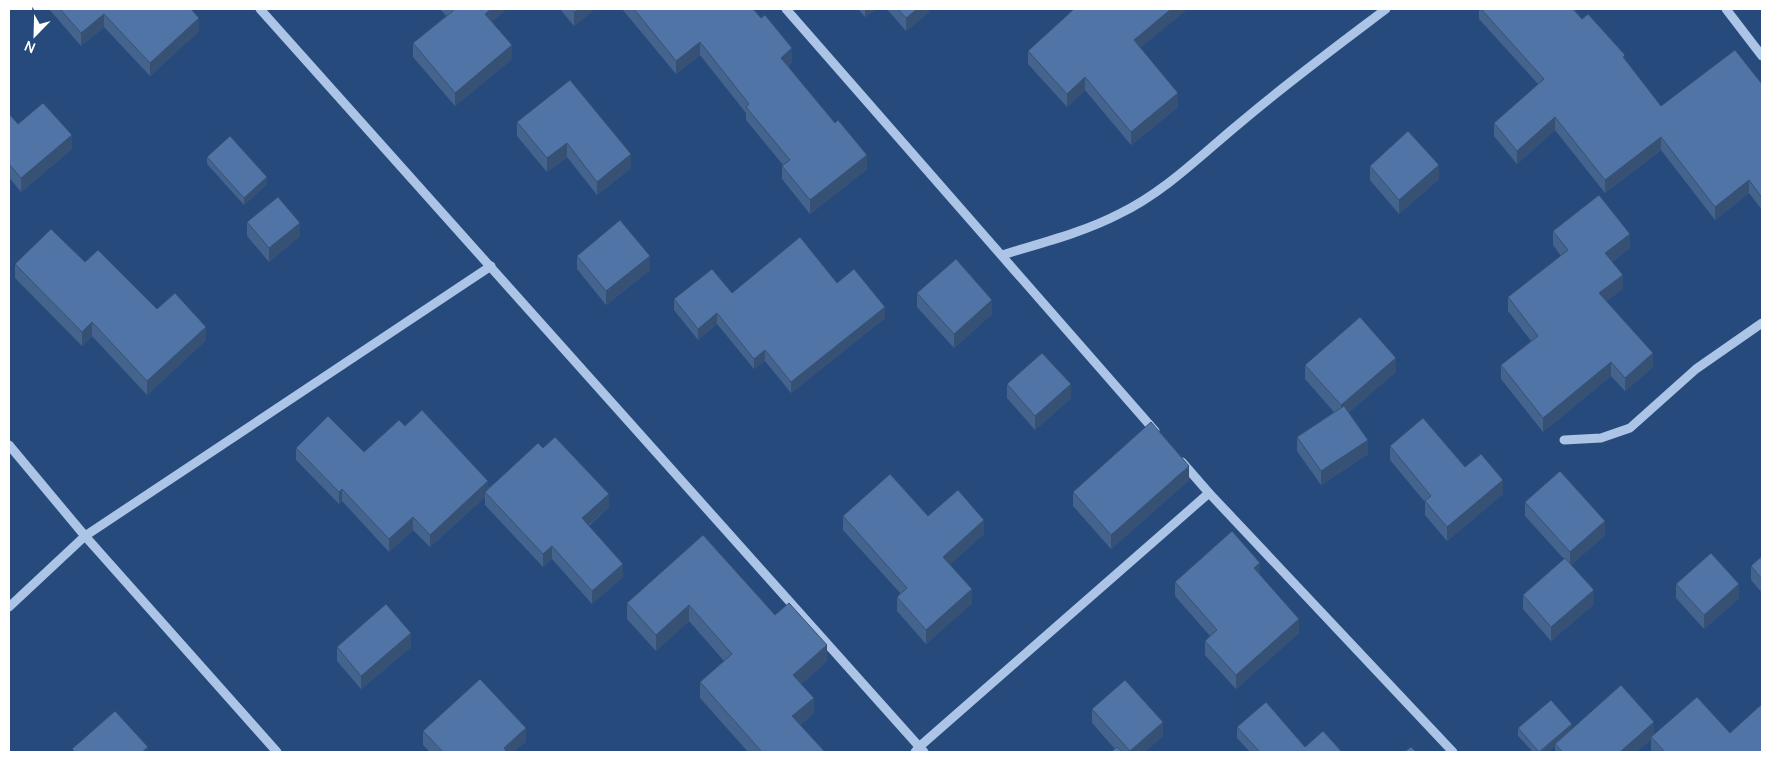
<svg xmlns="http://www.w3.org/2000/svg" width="1771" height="761" font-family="Manrope,sans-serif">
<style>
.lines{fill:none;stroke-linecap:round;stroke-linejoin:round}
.minor{stroke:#acc4e5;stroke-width:9}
.wall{fill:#44648e}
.shaded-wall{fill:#375174}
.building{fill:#4f74a5;stroke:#375174}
</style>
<rect width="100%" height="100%" fill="#274a7d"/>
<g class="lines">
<g class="minor">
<polyline points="260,9 924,752"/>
<polyline points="786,9 1155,431"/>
<polyline points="1726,9 1762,56"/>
<path d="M1002 255C1041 243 1082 233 1119 214 1165 192 1201 155 1240 123 1287 83 1337 46 1386 9"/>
<polyline points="1564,440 1601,438 1630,428 1696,369 1762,323"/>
<polyline points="9,445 85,536 277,752"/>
<polyline points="1182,462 1209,493 1453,752"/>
<polyline points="9,607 85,536 491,266"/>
<polyline points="915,752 919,747 1209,493"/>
</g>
</g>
<g class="wall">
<polygon points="49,9 191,9 199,31 150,76 104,27 81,46"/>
<polygon points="440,9 507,9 492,21 512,59 455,106 413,57 413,43 446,16"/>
<polygon points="560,9 595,9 574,26"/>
<polygon points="622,9 753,9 792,62 788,66 867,169 810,214 782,179 782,166 783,165 746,120 746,113 700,55 676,74"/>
<polygon points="858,9 876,9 865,17"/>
<polygon points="887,9 929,9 929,12 906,31"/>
<polygon points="1479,9 1573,9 1582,19 1625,59 1661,106 1762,84 1762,210 1749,193 1715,220 1661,150 1605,193 1555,130 1517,164 1494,136 1494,123 1538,84 1479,19"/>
<polygon points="1140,48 1178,107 1131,145 1085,90 1067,107 1028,64 1028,51"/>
<polygon points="9,114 18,124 72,149 21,192 9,177"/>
<polygon points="517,122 631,168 597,195 567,157 547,172 517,136"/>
<polygon points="207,157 267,184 244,205 207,164"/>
<polygon points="1370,166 1439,179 1399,214 1370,180"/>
<polygon points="247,222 300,236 269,262 247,236"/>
<polygon points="1553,231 1630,248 1612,262 1623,289 1606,301 1653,367 1625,391 1611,376 1543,432 1501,379 1501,365 1531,341 1508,311 1508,297 1561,256 1553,245"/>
<polygon points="577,256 650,270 606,305 577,269"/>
<polygon points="85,262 206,340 147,395 92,336 82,346 15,278 15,264"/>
<polygon points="837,283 885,318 791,393 765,361 754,369 717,324 698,340 674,310 674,299"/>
<polygon points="917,293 992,314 954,348 917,307"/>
<polygon points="1305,365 1396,372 1348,413 1368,454 1321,485 1297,451 1297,437 1334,412 1305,379"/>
<polygon points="1007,384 1071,398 1035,430 1007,398"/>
<polygon points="405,426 488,488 543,448 609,507 589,526 623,577 592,604 552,559 543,567 485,505 485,497 430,547 413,530 389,552 342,501 339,504 296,460 296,448 364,452"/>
<polygon points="1390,446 1465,467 1503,494 1447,541 1425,515 1425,502 1390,460"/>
<polygon points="1189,480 1111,549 1073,506 1073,492"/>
<polygon points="1525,502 1605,535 1571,565 1594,604 1551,641 1523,609 1523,595 1564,559 1525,516"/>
<polygon points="843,516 928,516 984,534 950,564 972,603 926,644 897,611 897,597 901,594 843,530"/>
<polygon points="703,535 775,615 827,661 801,684 814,713 800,725 825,752 748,752 700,698 700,682 724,661 689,621 656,651 627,619 627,603"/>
<polygon points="1762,556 1762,593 1751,580 1751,566"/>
<polygon points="1260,575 1299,633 1236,689 1205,655 1205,641 1210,636 1175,596 1175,582"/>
<polygon points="1676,584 1739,598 1704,629 1676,598"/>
<polygon points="337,647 411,647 361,689 337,661"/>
<polygon points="1092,709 1163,736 1144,752 1111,752 1115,749 1092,723"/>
<polygon points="1237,727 1305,747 1342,752 1250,752 1237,738"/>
<polygon points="1518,728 1572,729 1654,735 1730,733 1762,752 1652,752 1651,751 1651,739 1636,752 1555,752 1555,746 1548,752 1533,752 1518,736"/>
<polygon points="423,731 526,741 514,752 430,752 423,745"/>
</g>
<g class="shaded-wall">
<polygon points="491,9 507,9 485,27 485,14"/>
<polygon points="578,9 595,9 574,26 574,12"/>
<polygon points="865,9 876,9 865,17"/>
<polygon points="917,9 929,9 929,12 906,31 906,18"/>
<polygon points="1171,9 1188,9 1134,53 1134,40"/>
<polygon points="104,14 104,27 81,46 81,33"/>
<polygon points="199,18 199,31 150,76 150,63"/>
<polygon points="700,42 700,55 676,74 676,61"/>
<polygon points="512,45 512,59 455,106 455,93"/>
<polygon points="792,48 792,62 781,71 781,58"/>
<polygon points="1085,77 1085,90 1067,107 1067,94"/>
<polygon points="1178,93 1178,107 1131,145 1131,132"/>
<polygon points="1555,117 1555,130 1517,164 1517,151"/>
<polygon points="72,135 72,149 21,192 21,178"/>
<polygon points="1661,137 1661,150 1605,193 1605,180"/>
<polygon points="567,143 567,157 547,172 547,158"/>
<polygon points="631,154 631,168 597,195 597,182"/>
<polygon points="867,155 867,169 810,214 810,200"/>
<polygon points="1439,165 1439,179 1399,214 1399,200"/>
<polygon points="267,177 267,184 244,205 244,198"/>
<polygon points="1749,180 1749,193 1715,220 1715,207"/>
<polygon points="300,223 300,236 269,262 269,248"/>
<polygon points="1630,234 1630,248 1605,267 1605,253"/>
<polygon points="650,256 650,270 606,305 606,291"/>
<polygon points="1623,275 1623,289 1599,307 1599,293"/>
<polygon points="992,300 992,314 954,348 954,334"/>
<polygon points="885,307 885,318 791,393 791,382"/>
<polygon points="717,313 717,324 698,340 698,329"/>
<polygon points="92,322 92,336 82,346 82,332"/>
<polygon points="206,327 206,340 147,395 147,381"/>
<polygon points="765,350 765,361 754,369 754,359"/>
<polygon points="1653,353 1653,367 1625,391 1625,378"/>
<polygon points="1396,358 1396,372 1341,419 1341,405"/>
<polygon points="1611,362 1611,376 1543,432 1543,418"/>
<polygon points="1071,384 1071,398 1035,430 1035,416"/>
<polygon points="1368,440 1368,454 1321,485 1321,471"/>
<polygon points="1189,466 1189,480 1111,549 1111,535"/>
<polygon points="1503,480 1503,494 1447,541 1447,527"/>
<polygon points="488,481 488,493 485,492 485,497 430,547 430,535"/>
<polygon points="342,489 342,501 339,504 339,492"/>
<polygon points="609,494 609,507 582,531 582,518"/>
<polygon points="413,517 413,530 389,552 389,539"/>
<polygon points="984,520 984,534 943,571 943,557"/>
<polygon points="1605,521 1605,535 1570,566 1570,552"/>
<polygon points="552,546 552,559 543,567 543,554"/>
<polygon points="1260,563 1260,577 1254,568"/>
<polygon points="623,564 623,577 592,604 592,591"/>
<polygon points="1739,584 1739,598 1704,629 1704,615"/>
<polygon points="972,589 972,603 926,644 926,630"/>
<polygon points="1594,590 1594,604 1551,641 1551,627"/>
<polygon points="689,605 689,621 656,651 656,635"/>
<polygon points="1299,619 1299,633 1236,689 1236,675"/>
<polygon points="411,633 411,647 361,689 361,676"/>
<polygon points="827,645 827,661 793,691 793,675"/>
<polygon points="814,698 814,713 792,732 792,716"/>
<polygon points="1163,722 1163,736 1144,752 1130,752 1130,751"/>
<polygon points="1654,722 1654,736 1636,752 1620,752"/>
<polygon points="1572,724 1572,731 1555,744 1555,746 1548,752 1540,752"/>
<polygon points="526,728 526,741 514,752 504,752 504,748"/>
<polygon points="148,747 148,752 142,752"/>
</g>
<g class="building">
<polygon points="60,9 191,9 199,18 150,63 104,14 81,33"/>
<polygon points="452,9 491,9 485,14 512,45 455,93 413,43 453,11"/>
<polygon points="571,9 578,9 574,12"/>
<polygon points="634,9 753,9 761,18 765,15 792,48 781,58 835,123 838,120 867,155 810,200 782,166 790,160 746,107 749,104 700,42 676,61"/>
<polygon points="898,9 917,9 906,18"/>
<polygon points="1074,9 1171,9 1134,40 1178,93 1131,132 1085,77 1067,94 1028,51"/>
<polygon points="1481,9 1573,9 1582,19 1588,14 1625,55 1623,57 1661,106 1735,50 1762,84 1762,198 1749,180 1715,207 1661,137 1605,180 1555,117 1517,151 1494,123 1544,79"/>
<polygon points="570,80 631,154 597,182 567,143 547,158 517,122"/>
<polygon points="43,103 72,135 21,178 9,164 9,114 18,124"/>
<polygon points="1408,131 1439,165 1399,200 1370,166"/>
<polygon points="230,136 267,177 244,198 207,157"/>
<polygon points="1599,195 1630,234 1605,253 1623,275 1599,293 1653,353 1625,378 1611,362 1543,418 1501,365 1538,336 1508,297 1568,250 1553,231"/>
<polygon points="278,197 300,223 269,248 247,222"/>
<polygon points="620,220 650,256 606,291 577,256"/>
<polygon points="51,229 85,262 98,250 157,309 175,293 206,327 147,381 92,322 82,332 15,264"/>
<polygon points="800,237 837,283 854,269 885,307 791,382 765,350 754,359 717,313 698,329 674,299 712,269 732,293"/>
<polygon points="956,259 992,300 954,334 917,293"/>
<polygon points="1360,317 1396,358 1341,405 1305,365"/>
<polygon points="1042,353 1071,384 1035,416 1007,384"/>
<polygon points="1344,406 1368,440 1321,471 1297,437"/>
<polygon points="422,410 488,481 430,535 413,517 389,539 342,489 339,492 296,448 328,416 364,452 399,420 405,426"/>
<polygon points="1423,418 1465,467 1481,454 1503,480 1447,527 1425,501 1431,496 1390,446"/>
<polygon points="1151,422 1189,466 1111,535 1073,492"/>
<polygon points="555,437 609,494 582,518 623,564 592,591 552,546 543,554 485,492 538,443 543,448"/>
<polygon points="1560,471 1605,521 1570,552 1525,502"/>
<polygon points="890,474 928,516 958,490 984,520 943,557 972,589 926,630 897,597 907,588 843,516"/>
<polygon points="1232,531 1260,563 1254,568 1299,619 1236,675 1205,641 1217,630 1175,582"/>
<polygon points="703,535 775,615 789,603 827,645 793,675 814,698 792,716 825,752 762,752 700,682 732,654 689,605 656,635 627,603"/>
<polygon points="1711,553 1739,584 1704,615 1676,584"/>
<polygon points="1762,556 1762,579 1751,566"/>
<polygon points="1565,558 1594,590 1551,627 1523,595"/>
<polygon points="386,604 411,633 361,676 337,647"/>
<polygon points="480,679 526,728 504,748 507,752 443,752 423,731"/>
<polygon points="1125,680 1163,722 1130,751 1092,709"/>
<polygon points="1621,685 1654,722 1620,752 1563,752 1555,744"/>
<polygon points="1697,697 1730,733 1762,704 1762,752 1665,752 1651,737"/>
<polygon points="1551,700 1572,724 1539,752 1518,728"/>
<polygon points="1266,702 1305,747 1323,731 1342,752 1260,752 1237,727"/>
<polygon points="115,711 148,747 142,752 75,752 72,749"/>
<polygon points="1117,747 1122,752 1111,752"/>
<polygon points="1411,747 1416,752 1404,752"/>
</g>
<rect width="1771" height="761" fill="none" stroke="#ffffff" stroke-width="20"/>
<g transform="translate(35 35) rotate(203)" stroke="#274a7d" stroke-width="4" paint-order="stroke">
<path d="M0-4L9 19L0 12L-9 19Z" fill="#ffffff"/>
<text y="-8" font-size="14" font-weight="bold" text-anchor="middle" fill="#ffffff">N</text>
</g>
</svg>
